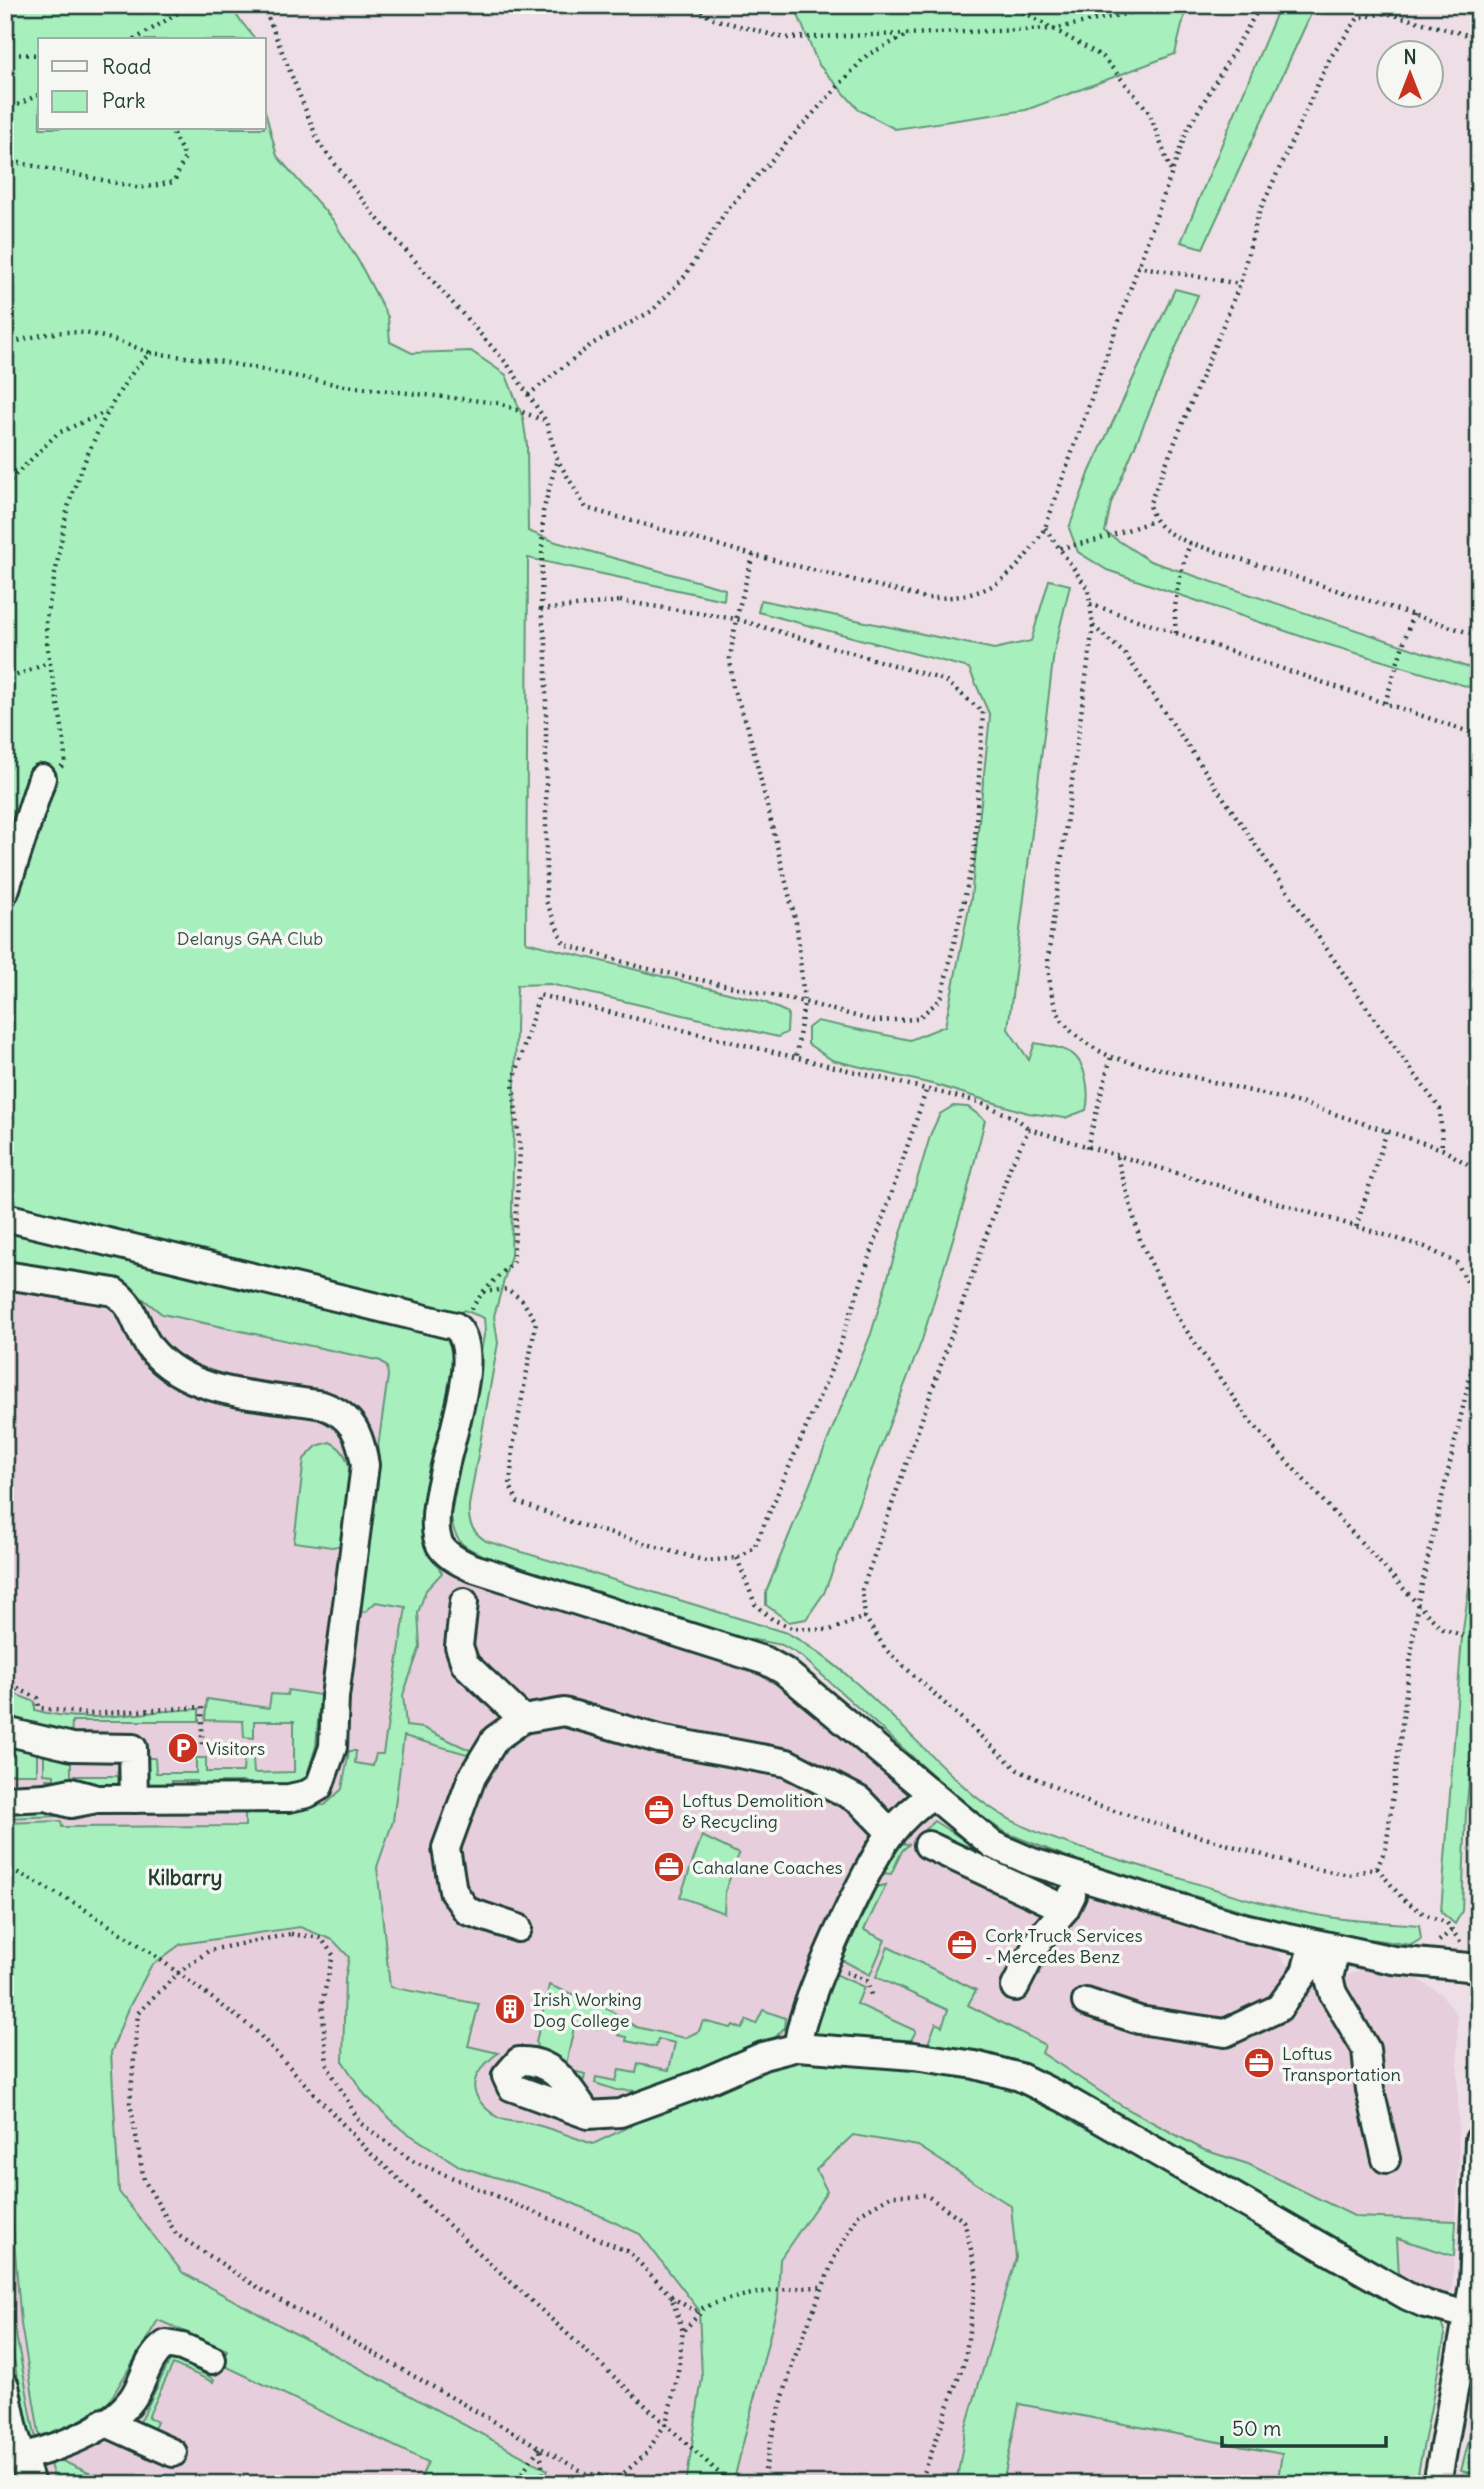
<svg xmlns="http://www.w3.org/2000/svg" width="1484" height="2489" font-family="Delius,sans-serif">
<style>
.built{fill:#e7cedc}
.green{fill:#a7f0be;stroke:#639679;stroke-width:2}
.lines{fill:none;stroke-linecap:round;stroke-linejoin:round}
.minor-casing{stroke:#1f3d34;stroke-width:32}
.path{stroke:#1f3d34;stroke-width:4.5;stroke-dasharray:2 5;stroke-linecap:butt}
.minor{stroke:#f6f6f2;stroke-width:26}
.labels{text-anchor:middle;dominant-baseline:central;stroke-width:7;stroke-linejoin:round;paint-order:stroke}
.park-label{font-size:18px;fill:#335849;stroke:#f6f6f2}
.poi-label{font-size:18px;fill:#1f3d34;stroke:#f6f6f2;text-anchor:start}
.quarter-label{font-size:21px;font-weight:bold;fill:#1f3d34;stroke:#f6f6f2}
</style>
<rect width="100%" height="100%" fill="#eddfe5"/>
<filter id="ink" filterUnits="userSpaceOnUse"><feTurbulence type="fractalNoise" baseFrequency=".0143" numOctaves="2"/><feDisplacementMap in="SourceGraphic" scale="14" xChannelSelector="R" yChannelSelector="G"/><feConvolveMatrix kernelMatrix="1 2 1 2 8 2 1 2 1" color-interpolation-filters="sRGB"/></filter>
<g filter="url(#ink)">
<polygon class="built" points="5,1229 423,1335 412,1570 464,1576 756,1669 807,1703 942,1827 1016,1873 1055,1888 1093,1894 1276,1950 1285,1963 1294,1969 1338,1980 1363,1968 1414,1977 1441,1994 1457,2014 1459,2168 1452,2290 1443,2299 1441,2322 1445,2335 1416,2484 5,2484"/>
<g class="green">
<path d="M5 5H228L256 40H40V128H264V107L277 156 333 220 359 262 388 317 390 342 412 353 471 351 506 375 523 418 527 445 528 531 556 542 725 589 724 600 528 558 526 942 764 1002 788 1013 787 1032 778 1037 550 984 517 985 511 1255 494 1316 498 1343 469 1505C468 1523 471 1531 486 1541L787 1633C856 1670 915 1745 975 1796 1018 1832 1077 1847 1130 1863 1195 1882 1262 1907 1329 1917 1359 1922 1390 1922 1419 1925L1421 1939 1411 1945 1321 1932 1247 1912 1070 1858 1004 1832 968 1807 801 1656 782 1645 733 1636 494 1560C467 1548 454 1547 451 1515L485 1330 484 1318 464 1310 446 1322 457 1359 424 1531 427 1550 442 1573 426 1590 418 1613 420 1647 403 1695 406 1726 423 1728 474 1752 470 1755 404 1736 393 1821 377 1867 390 1987 479 2004 468 2046 498 2053C469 2075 464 2094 497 2117 505 2123 520 2121 529 2123 551 2128 572 2137 593 2144L763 2063 796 2056 908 2063 1005 2083 1060 2109 1414 2315 1441 2322 1445 2335 1416 2484H1277L1282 2454 1019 2404 1003 2484H956L966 2427 1016 2258 1011 2206 918 2146 853 2135 816 2170 827 2191 780 2259 778 2302 733 2484H686L702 2378 699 2310 640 2234 553 2194 461 2167 401 2129 365 2095 343 2062 345 1979 349 1957 333 1940 300 1927 181 1944 151 1966 126 2013 111 2053 119 2192 183 2273 548 2470 542 2484H525L506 2475 502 2484H422L419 2482 428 2462 221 2364 227 2350 158 2320 109 2402 54 2438 43 2439 39 2433 21 2324 5 2131V1823L61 1821 62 1827 245 1826V1808L325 1805 342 1789 349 1751H356L355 1763 373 1766 376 1754H383L406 1607 376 1602 365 1612 355 1611 388 1376 387 1367 381 1361 162 1314 132 1290 5 1263Z"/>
<polygon points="794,5 1187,5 1175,54 1026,110 895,129 859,110 818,64"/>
<polygon points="1280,5 1315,5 1203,248 1181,242"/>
<polygon points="1175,289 1198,295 1111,503 1105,532 1150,561 1479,671 1479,690 1303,637 1107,570 1078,552 1069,528 1090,471"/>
<path d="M1049 580 1070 585 1054 652 1008 1029 1029 1060 1035 1043C1045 1045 1058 1047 1067 1051 1087 1059 1090 1093 1086 1110L1065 1118 1028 1113 936 1085 832 1060 808 1044V1028L817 1021 910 1040 945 1026 971 898 990 716 969 668 758 612 761 600 994 649 1031 641Z"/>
<polygon points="953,1106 968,1107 985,1120 966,1196 922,1340 824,1593 806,1619 789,1622 766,1605 766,1592 871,1334 931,1133 940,1114"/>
<path d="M330 1442C365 1459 347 1513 343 1545L332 1547 294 1542 304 1459 317 1446Z"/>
<polygon points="1479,1516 1479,1675 1466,1813 1462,1911 1455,1924 1441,1912 1462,1637"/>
<path d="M5 1690 35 1702V1710C87 1726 146 1710 199 1709V1721H72L71 1738C47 1732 25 1725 5 1709Z"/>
<polygon points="288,1690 320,1695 316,1746 306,1778 290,1787 245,1788 245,1782 221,1782 221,1787 196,1786 196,1781 172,1781 171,1786 150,1786 146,1782 145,1762 149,1758 155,1758 156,1773 196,1773 196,1758 206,1758 206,1772 243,1772 244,1758 253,1758 254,1773 294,1772 294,1721 254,1721 254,1738 244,1737 243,1721 205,1720 207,1699 269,1708 271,1694 287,1695"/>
<polygon points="13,1740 37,1748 37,1774 5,1774 5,1757 12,1757"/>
<polygon points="44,1751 71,1758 71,1776 117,1776 119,1761 123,1766 123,1782 113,1786 46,1785 46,1779 54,1779 54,1775 44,1774"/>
<polygon points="61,1808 61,1816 5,1818 5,1811"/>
<polygon points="934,1821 1016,1873 1055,1888 1048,1892 939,1835 920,1834"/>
<polygon points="702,1836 739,1854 725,1891 724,1913 680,1897"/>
<polygon points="896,1843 909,1844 902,1851 891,1874 881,1873"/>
<polygon points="886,1885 864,1930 885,1940 870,1975 842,1960 876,1887"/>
<polygon points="888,1947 976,1990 968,2005 1045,2045 1042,2053 1122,2106 1204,2150 1248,2164 1356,2217 1456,2221 1454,2256 1397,2238 1399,2276 1383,2270 1072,2092 925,2051 936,2023 942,2026 948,2010 876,1977"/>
<path d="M835 1974 864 1987 857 2004 916 2031 907 2048 817 2042C809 2018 826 1995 835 1974Z"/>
<polygon points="549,1985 605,2007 636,2027 685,2038 699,2031 703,2021 731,2028 733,2025 742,2029 747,2020 756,2024 763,2010 785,2018 784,2028 765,2049 645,2091 616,2090 595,2083 596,2077 616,2081 619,2070 636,2073 638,2064 669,2070 675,2043 658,2039 656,2047 626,2041 627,2037 618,2035 620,2023 602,2019 599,2029 575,2023 565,2069 585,2074 584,2080 572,2079 538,2054 536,2042"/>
<polygon points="5,2201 14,2324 36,2440 27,2434 8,2325"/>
<polygon points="171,2358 214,2379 213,2382 173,2364 148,2417 157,2422 154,2429 140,2422"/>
<polygon points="1479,2402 1479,2484 1469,2484 1471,2473 1461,2471"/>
<polygon points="58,2459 113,2484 56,2484 49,2461"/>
</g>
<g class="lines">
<g class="minor-casing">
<g id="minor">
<polyline points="5,891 42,778"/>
<path d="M5 1217 455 1326C495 1360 417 1501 440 1545 446 1556 460 1562 470 1567L766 1661 784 1671 993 1845 1032 1862 1238 1926 1393 1960 1479 1968"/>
<path d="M5 1275 114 1292C137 1307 135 1329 151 1349 190 1397 266 1395 322 1405 353 1416 360 1434 365 1465L335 1697 333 1747 319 1787 307 1794 289 1798 97 1799"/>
<polyline points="464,1602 459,1646 465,1664 523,1719"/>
<polyline points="5,1731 72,1747 133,1748 134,1799"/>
<polygon points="71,1792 97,1799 71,1804 46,1797"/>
<polyline points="5,1799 46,1797"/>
<polyline points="928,1845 1065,1909"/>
<polyline points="518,1928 467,1911 453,1891 446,1848 472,1777 495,1739 523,1719 564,1712 659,1739 787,1763 859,1800 891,1833"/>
<polyline points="1336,1949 1329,1978 1333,1993 1366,2049 1370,2090 1386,2159"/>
<polyline points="1015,1987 1040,1938 1065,1909 1072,1895"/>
<polyline points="1086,2002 1139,2020 1225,2033 1279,2008 1305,1972 1313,1944"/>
<path d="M798 2047C798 2011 867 1862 892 1832 903 1818 916 1806 931 1796"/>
<path d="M588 2115C569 2089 555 2059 519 2061L506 2076 511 2087 588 2115 620 2113 699 2084 763 2056 798 2047 914 2056 975 2065 1020 2077 1063 2098 1407 2296 1425 2304 1469 2315"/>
<polyline points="5,2386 15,2434 31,2484"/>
<polyline points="104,2422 173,2453"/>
<path d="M22 2457C56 2448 110 2430 132 2399 145 2381 146 2358 166 2344L182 2347 212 2360"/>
<polyline points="1437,2484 1473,2285 1479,2140"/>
</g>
</g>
<g class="path">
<path d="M263 5 319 143 375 216 508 365 546 421 557 459 586 508 753 555 926 598C989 599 1013 580 1045 528L1187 130 1261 5"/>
<polyline points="697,5 710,18 784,38 1053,29 1168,5"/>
<polyline points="1011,5 1103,57 1149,112 1171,171"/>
<path d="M1479 38 1386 13 1358 18 1330 58 1258 215 1240 284 1149 505C1155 528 1169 534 1190 543L1479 636"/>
<polyline points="134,40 191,5"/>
<polyline points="5,54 40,55"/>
<polyline points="5,111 40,94"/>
<polyline points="5,160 141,188 174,182 185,157 170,128"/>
<polyline points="1137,266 1240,284"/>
<path d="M5 345C69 324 89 330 151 353"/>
<polyline points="528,395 592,344 652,311 685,276 726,211 807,120 867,55 909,34"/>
<polyline points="5,485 58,433 106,412"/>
<path d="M1045 528 1088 589 1093 626 1048 958C1050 1014 1061 1032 1111 1057L1304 1104 1442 1149 1479 1171"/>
<polyline points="1060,548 1098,540 1153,521"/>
<polyline points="753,555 736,619 730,658 733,688 747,724 797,927 804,1002 796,1057"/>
<polygon points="620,601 736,619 944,680 983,712 974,857 941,999 917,1019 874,1021 804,1002 640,967 564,944 546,901 546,645 541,610"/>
<polyline points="1090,604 1479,735"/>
<polyline points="541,610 543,512 557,459"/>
<polyline points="1093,626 1125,654 1374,1018 1440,1109 1442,1149"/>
<path d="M1176 633C1172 600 1180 574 1190 543"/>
<polyline points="5,652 8,655 10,678 5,687"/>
<polyline points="10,678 48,663"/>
<polyline points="1385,703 1413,613"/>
<path d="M61 767 65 763C65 715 47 673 46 626 46 611 52 594 54 579 59 556 62 533 67 511 78 470 118 378 151 353L218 361 345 386 499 403 543 420"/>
<polyline points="1087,1148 1111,1057"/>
<polyline points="1117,1157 1141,1243 1179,1320 1250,1421 1425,1612 1443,1629 1479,1641"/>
<polyline points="1356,1227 1387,1131"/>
<polyline points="1470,1286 1479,1264"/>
<polyline points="483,1292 507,1289 522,1300 536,1322 513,1447 510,1486 518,1502 574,1523 706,1561 737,1558 754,1548 834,1363 927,1088"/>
<polyline points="471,1309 483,1292 513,1262 520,1150 513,1084 539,995 979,1102 1017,1119 1029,1129"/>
<polyline points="1479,1314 1476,1298 1457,1263 1425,1247 1029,1129 1011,1165 862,1590 865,1617 886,1650 1018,1770 1094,1805 1300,1866 1349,1875 1377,1868 1386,1848 1418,1601 1479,1338"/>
<polyline points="737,1558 755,1604 772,1619 792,1628 830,1630 865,1617"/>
<polyline points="5,1683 38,1698 39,1708 90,1714 202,1707 202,1748"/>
<polyline points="5,1866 78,1905 150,1952 255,2030 368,2151 731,2484"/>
<polyline points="1377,1868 1402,1898 1424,1914 1447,1923 1461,1943"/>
<polygon points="291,1934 321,1938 333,1955 322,2003 327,2065 360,2123 413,2161 629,2252 671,2296 683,2331 677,2379 666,2423 645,2455 618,2478 585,2473 262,2290 176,2234 144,2180 130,2103 138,2013 178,1973 210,1950"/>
<polyline points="1439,1941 1452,1930"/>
<polyline points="846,1972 867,1981 871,1995"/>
<path d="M671 2297 695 2311C734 2294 780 2288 822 2287"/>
<polyline points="684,2330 704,2309"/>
<polyline points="514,2484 540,2447 544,2484"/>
<polyline points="762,2484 773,2432 794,2359 835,2256 859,2214 893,2195 926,2195 964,2221 977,2274 965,2360 920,2484"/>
</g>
<use href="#minor" class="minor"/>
</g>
</g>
<defs>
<g id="parking-disc" transform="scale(1.575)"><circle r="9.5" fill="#c8321e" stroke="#f6f6f2"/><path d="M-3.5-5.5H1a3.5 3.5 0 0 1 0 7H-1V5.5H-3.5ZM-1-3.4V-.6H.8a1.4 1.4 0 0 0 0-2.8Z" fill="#fff"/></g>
<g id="office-disc" transform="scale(1.575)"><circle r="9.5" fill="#c8321e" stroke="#f6f6f2"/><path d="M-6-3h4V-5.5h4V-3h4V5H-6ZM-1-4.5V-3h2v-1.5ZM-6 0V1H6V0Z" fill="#fff"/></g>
<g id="building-disc" transform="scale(1.575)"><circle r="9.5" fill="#c8321e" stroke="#f6f6f2"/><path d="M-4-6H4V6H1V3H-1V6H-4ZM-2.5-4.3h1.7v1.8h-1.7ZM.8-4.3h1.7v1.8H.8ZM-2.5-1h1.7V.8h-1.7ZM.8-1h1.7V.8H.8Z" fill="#fff"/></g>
</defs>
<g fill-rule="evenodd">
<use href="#parking-disc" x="183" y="1748"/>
<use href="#office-disc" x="659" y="1810"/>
<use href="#office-disc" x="669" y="1867"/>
<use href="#office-disc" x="962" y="1945"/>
<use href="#building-disc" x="510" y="2009"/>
<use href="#office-disc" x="1259" y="2063"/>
</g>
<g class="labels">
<g class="park-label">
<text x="250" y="938">Delanys GAA Club</text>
</g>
<g class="poi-label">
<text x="206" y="1748">Visitors</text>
<text x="682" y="1800">Loftus Demolition<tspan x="682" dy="21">&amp; Recycling</tspan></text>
<text x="692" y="1867">Cahalane Coaches</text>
<text x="985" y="1935">Cork Truck Services<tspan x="985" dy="21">- Mercedes Benz</tspan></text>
<text x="533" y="1999">Irish Working<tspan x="533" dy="21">Dog College</tspan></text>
<text x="1282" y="2053">Loftus<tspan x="1282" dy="21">Transportation</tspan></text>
</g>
<g class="quarter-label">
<text x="185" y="1877">Kilbarry</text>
</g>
</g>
<rect width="1484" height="2489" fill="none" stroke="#f6f6f2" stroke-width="28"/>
<rect x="14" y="14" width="1456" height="2461" fill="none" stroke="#1f3d34" stroke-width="2.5" filter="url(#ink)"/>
<rect x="38" y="38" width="228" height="91" fill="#f6f6f2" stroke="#a0aca6" stroke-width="2"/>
<rect x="52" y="61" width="35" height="10" fill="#f6f6f2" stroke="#a0aca6" stroke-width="2"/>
<text x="102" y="74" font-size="21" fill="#1f3d34">Road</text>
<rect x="52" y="91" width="35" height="21" fill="#a7f0be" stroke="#a0aca6" stroke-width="2"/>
<text x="102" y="108" font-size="21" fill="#1f3d34">Park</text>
<g transform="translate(1410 74)"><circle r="33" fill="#f6f6f2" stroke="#a0aca6" stroke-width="2"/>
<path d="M0-5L12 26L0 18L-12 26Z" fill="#c8321e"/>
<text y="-10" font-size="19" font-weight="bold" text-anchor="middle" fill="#1f3d34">N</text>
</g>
<path d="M1222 2436v10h164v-10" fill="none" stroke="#1f3d34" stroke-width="3.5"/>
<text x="1232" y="2436" font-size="21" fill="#1f3d34" stroke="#f6f6f2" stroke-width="5" paint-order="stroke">50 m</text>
</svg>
